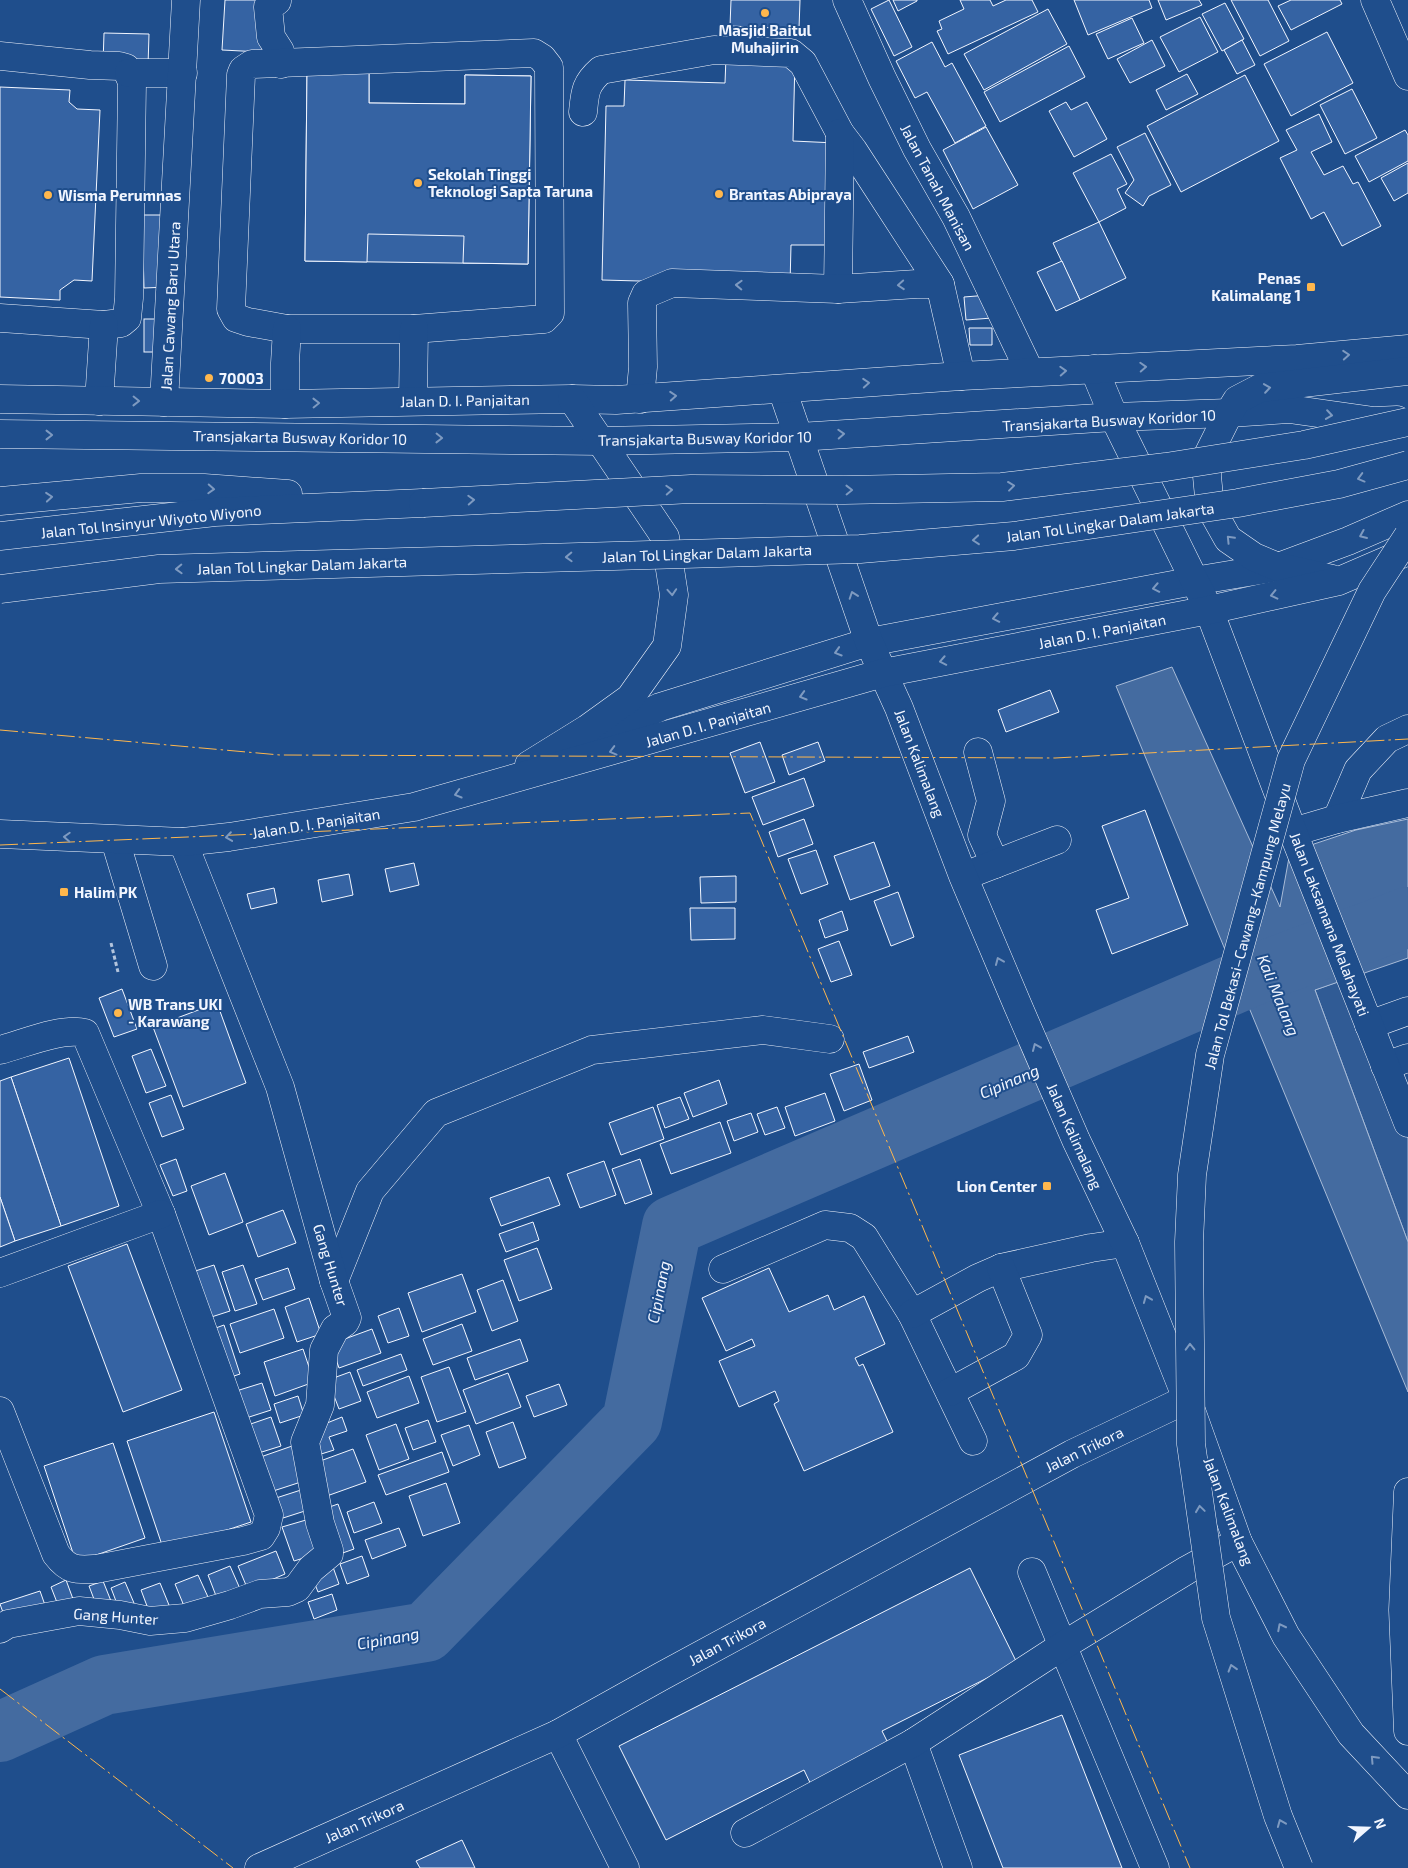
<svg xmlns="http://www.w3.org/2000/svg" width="1408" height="1868" font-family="'Exo 2',sans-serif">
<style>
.built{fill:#305b95;stroke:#a8bbd7}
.water{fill:#446ba0;stroke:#a8bbd7}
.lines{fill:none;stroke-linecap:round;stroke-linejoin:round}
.river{stroke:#446ba0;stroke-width:60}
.building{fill:#3563a3;stroke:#f2f6ff}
.minor-casing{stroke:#f2f6ff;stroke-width:29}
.major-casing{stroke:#f2f6ff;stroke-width:29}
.highway-casing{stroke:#f2f6ff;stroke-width:29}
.path{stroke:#b3c4dc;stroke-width:3;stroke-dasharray:4 2.5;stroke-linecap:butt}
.minor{stroke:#1f4e8c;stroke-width:28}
.major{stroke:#1f4e8c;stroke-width:28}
.highway{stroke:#1f4e8c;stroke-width:28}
.highway-bridge-casing{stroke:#f2f6ff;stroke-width:29;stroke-linecap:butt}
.highway-bridge{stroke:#1f4e8c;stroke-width:28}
.power{stroke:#ffb74d;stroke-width:1;stroke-dasharray:18 4 2.5 4;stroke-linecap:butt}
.oneway{stroke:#7e9ac0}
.poi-dot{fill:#ffb74d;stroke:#1f4e8c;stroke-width:2}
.labels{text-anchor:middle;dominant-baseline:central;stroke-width:4;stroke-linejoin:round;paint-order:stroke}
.poi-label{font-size:15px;font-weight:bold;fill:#f2f6ff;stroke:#1f4e8c;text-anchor:start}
.street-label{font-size:15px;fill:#f2f6ff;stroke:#1f4e8c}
.water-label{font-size:16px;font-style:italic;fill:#f2f6ff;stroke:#1f4e8c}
</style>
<rect width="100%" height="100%" fill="#1f4e8c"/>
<polygon class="built" points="1351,977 1408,1123 1408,1242 1315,990"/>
<polygon class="water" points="1172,667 1280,907 1290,852 1356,830 1408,819 1408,958 1315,990 1408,1242 1408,1392 1116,686"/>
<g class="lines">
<polyline class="river" points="0,1732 104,1685 426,1632 632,1421 672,1226 1269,969 1408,917"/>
</g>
<g class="building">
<polygon points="225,0 265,0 262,52 222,50"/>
<polygon points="731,0 800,0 799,29 730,26"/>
<polygon points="889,0 912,47 894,56 871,9"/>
<polygon points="893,0 917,0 917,1 898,11"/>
<polygon points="960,0 990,0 993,6 1006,0 1032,0 1038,12 948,54 937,31 942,29 939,21 964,9"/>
<polygon points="1074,0 1149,0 1152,8 1088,35"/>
<polygon points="1158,0 1199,0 1202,5 1166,20"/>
<polygon points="1231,0 1268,0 1289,41 1260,56"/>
<polygon points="1291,0 1340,0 1342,4 1291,30 1278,6"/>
<polygon points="1225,3 1244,39 1222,51 1202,14"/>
<polygon points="1048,9 1067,44 984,90 964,54"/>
<polygon points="1200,17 1218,52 1179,72 1160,37"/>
<polygon points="1132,18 1144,43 1108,59 1096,34"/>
<polygon points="1327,32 1353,83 1291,116 1264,64"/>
<polygon points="104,33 149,34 148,66 103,64"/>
<polygon points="1152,40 1165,66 1130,83 1117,59"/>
<polygon points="1242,40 1255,65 1237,74 1224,50"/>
<polygon points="932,42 945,67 952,63 986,126 955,143 927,92 915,98 896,61"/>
<polygon points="1069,46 1085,77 1000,122 984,92"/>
<polygon points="726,57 795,59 793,141 836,143 833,245 791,245 790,285 602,280 606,106 624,106 625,80 725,83"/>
<polygon points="307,72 369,73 369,103 465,104 465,75 531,76 528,264 305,261"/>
<polygon points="307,72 369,73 369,103 465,104 465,75 531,76 528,264 463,263 464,236 368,234 367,262 305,261"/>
<polygon points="1187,74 1198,94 1166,110 1156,90"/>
<polygon points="1245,75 1279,141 1181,192 1147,126"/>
<polygon points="0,87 70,90 69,102 77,109 100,110 92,281 74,280 60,290 60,300 0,297"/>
<polygon points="1352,89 1377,138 1345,154 1320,105"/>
<polygon points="1066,102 1071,110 1087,102 1107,139 1074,157 1049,111"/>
<polygon points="1319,114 1332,142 1311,152 1324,175 1343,166 1353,184 1358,182 1381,226 1342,246 1324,212 1311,219 1280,158 1297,150 1286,130"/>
<polygon points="986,127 1018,185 973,209 943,150"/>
<polygon points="1405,130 1408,135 1408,161 1369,182 1355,156"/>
<polygon points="1145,133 1171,185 1149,196 1143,206 1125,193 1134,180 1117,147"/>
<polygon points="1111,154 1127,184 1117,189 1126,208 1099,222 1073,173"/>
<polygon points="1408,163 1408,193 1394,201 1381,178"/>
<polygon points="142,215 165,215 168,287 144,288"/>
<polygon points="1099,222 1126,278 1080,300 1053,243"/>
<polygon points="1062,261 1080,300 1056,311 1037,272"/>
<polygon points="989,295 992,318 966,320 964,297"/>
<rect x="144" y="319" width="21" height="33"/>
<polygon points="969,328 992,328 992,345 970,345"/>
<polygon points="1050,690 1059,712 1006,732 998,710"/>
<polygon points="760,742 775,782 745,793 730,753"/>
<polygon points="818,742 825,761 789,775 782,755"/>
<polygon points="804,778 814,806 763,825 752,797"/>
<polygon points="1145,810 1188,925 1112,954 1096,910 1129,898 1102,826"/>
<polygon points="804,819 813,844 778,857 769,832"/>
<polygon points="874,842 890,886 850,900 834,856"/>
<polygon points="816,850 828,884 801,894 788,859"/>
<polygon points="414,863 419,885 390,892 385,869"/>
<polygon points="349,874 353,895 322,902 318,880"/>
<polygon points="736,876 736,902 701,903 700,877"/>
<polygon points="274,888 277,903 251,909 247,894"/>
<polygon points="898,892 914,937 891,946 874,901"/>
<polygon points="690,908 735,908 735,939 691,940"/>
<polygon points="842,911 848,930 825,938 819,920"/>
<polygon points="839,941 852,975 831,982 818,949"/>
<polygon points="122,989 137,1029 114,1037 99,998"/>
<polygon points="217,1003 246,1083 183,1107 153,1027"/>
<polygon points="908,1036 914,1052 869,1068 863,1052"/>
<polygon points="151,1049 166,1086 146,1093 132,1056"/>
<polygon points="69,1058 119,1206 61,1226 11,1077"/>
<polygon points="859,1064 872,1100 844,1111 830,1074"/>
<polygon points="11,1077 61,1226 15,1241 0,1197 0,1081"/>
<polygon points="719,1080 727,1104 693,1117 684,1093"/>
<polygon points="825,1093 835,1121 795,1136 785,1107"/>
<polygon points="171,1095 184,1129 162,1137 149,1103"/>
<polygon points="680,1097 689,1119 665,1128 657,1105"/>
<polygon points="653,1107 664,1139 621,1155 609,1123"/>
<polygon points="777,1107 785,1128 765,1135 757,1114"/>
<polygon points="751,1113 758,1132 734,1141 727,1121"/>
<polygon points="720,1122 731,1153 671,1174 660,1144"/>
<polygon points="176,1159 187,1191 173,1196 160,1165"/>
<polygon points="640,1159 652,1194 625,1204 612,1169"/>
<polygon points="604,1161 616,1195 580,1208 567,1174"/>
<polygon points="225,1173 243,1222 209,1235 191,1186"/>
<polygon points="549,1177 560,1205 501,1226 490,1198"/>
<polygon points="0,1197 15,1241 0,1247"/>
<polygon points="283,1210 296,1243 258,1257 246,1224"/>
<polygon points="533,1222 539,1240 506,1252 499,1234"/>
<polygon points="127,1244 182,1390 123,1412 68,1266"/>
<polygon points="537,1248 552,1289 519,1301 504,1260"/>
<polygon points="214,1265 230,1311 202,1320 186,1274"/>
<polygon points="243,1265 257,1304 235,1311 222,1272"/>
<polygon points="288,1268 295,1289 263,1300 255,1279"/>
<polygon points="769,1268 789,1312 828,1295 834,1310 864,1296 885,1344 855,1358 859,1366 863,1364 893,1432 804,1471 774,1404 779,1401 775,1391 739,1407 719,1361 755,1346 752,1339 726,1351 702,1298"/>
<polygon points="462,1274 476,1312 422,1332 408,1293"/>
<polygon points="503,1280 518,1321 492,1331 477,1290"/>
<polygon points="309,1298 321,1334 297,1342 285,1307"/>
<polygon points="399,1308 409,1336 388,1343 378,1316"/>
<polygon points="274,1309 284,1338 240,1353 230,1324"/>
<polygon points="462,1324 472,1351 433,1365 423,1339"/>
<polygon points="224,1325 240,1374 228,1378 213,1329"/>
<polygon points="372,1329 381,1353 339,1368 331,1344"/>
<polygon points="520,1339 528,1361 475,1380 467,1358"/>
<polygon points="303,1349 314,1382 275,1396 264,1362"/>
<polygon points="401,1354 407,1370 363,1386 357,1370"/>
<polygon points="449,1367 466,1412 437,1422 421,1377"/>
<polygon points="350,1372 361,1401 339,1409 328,1380"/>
<polygon points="508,1373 521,1407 476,1424 463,1390"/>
<polygon points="409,1376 419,1403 377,1418 367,1392"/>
<polygon points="262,1383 271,1410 243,1419 233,1392"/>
<polygon points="559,1384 567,1405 534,1417 526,1396"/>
<polygon points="298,1396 304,1415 280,1423 274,1404"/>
<polygon points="214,1412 251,1522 164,1551 127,1441"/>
<polygon points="271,1417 281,1446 249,1456 239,1428"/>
<polygon points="342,1417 347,1431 329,1437 334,1450 318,1455 317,1427"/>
<polygon points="428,1420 436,1442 413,1450 405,1428"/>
<polygon points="513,1422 526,1458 499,1468 486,1432"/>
<polygon points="396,1424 409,1459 379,1470 366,1435"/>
<polygon points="469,1425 480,1455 453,1466 441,1435"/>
<polygon points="113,1443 145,1538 76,1562 44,1466"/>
<polygon points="295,1445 307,1480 264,1494 252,1460"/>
<polygon points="353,1449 366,1482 324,1497 312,1464"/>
<polygon points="442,1452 449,1472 386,1495 378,1475"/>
<polygon points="446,1483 460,1523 423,1536 409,1496"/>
<polygon points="304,1489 311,1509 280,1519 273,1499"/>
<polygon points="374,1502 382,1523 354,1533 347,1512"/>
<polygon points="338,1504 354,1549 337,1555 321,1510"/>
<polygon points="306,1520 317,1554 294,1561 282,1527"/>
<polygon points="399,1528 406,1546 372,1559 365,1540"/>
<polygon points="276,1551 285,1574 248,1590 238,1566"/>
<polygon points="362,1556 369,1576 347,1584 340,1564"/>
<polygon points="230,1566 241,1591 218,1601 208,1575"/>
<polygon points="333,1567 339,1584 318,1592 311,1574"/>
<polygon points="970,1568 1017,1663 882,1731 891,1749 813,1789 804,1770 666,1840 619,1746"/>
<polygon points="198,1575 208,1597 184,1606 175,1584"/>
<polygon points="66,1580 73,1599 58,1605 51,1587"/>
<polygon points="103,1581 111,1601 97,1607 89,1586"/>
<polygon points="125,1582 134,1603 119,1609 111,1588"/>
<polygon points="160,1583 169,1605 150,1614 141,1590"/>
<polygon points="40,1591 46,1608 6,1621 0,1604"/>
<polygon points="332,1594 337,1610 314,1619 308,1602"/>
<polygon points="1062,1715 1122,1868 1003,1868 959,1755"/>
<polygon points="462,1840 475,1868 420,1868 416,1861"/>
</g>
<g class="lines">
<g class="minor-casing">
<g id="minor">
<polyline points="847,0 882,78 917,149 956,217 1030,372"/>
<polyline points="1375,0 1408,76"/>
<polyline points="277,1 268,7 271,37 280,51 281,64"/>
<polygon points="534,53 542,58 549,67 550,313 544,319 414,329 287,329 248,322 236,318 231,309 241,75 243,70 252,64"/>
<polyline points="0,56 90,65 119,66 126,68 132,82 129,298 127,318 121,323 104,325 0,318"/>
<polyline points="129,73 183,73"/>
<path d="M583 112C585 92 585 84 601 70L714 50 791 53 803 63 840 133 853 150 940 284"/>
<polyline points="838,289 840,133"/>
<polyline points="640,399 643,367 642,303 646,294 672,283 838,289 917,284 940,284 961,376"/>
<polyline points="99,401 104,325"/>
<polyline points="413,401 414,329"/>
<polyline points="164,402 186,0"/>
<polyline points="285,404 285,363 287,329"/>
<polyline points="0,434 600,441 799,437 1114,417 1229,413 1289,409 1374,421 1397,420"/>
<polyline points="571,749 660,707 869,642 1194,581 1278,567 1348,541 1408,515"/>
<polyline points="978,752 991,801 982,835 995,864"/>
<polyline points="1337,819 1358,770 1387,739 1408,729"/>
<polyline points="1293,832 1337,819 1408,803"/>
<polyline points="115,840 153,966"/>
<polyline points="977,871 1057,840"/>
<polyline points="1369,1025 1408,1011"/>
<path d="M0 1050C23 1044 62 1027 85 1033L161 1214 269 1515 266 1528 261 1536 243 1541 96 1569C76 1570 69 1571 56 1554L0 1411"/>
<polyline points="1385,1066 1408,1058"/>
<polyline points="723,1269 825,1225 850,1228 864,1237 912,1314 973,1441"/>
<polyline points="0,1273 161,1214"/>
<polyline points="334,1281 370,1191 436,1113 592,1050 763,1030 830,1039"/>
<polyline points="912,1314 978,1278 1001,1268 1091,1248 1125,1243"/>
<polyline points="950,1392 1016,1356 1028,1335 1001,1268"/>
<polyline points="1032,1572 1155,1868"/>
<polyline points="0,1629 8,1624 79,1611 120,1615 150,1621 185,1618 230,1605 260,1594 288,1592 297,1588 311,1569 329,1554 329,1550 320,1523 305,1442 320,1405 324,1350 335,1329 345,1322 347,1318 334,1281 280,1087 183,842"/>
<polyline points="558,1734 625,1868"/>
<polyline points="913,1743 958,1868"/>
<polyline points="745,1833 913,1743 1064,1645 1187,1570 1238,1542"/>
<polyline points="259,1868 558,1734 662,1676 1072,1454 1187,1399"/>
</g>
</g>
<g class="major-casing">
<g id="major">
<polyline points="1094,369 1114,417 1209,610 1296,840 1408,1123"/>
<polyline points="782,389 869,642 899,708 963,876 1018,1006 1076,1140 1125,1243 1187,1399 1238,1542 1286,1636 1351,1734 1408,1795"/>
</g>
</g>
<g class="highway-casing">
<g id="highway">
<polyline points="0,399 285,404 572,399 616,400 961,376 1297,359 1408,349"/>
<polyline points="0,501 141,488 204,488 288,494"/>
<polyline points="0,536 215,512 423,503"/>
<polyline points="1332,579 1278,567 1254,557 1228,539 1210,507 1207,476 1208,455 1229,413 1237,400 1260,388 1408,371"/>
<polyline points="529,765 587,729 630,698 667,646 674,595 665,537 572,399"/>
<polyline points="0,834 183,842 229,837 414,807 883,673 1209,610 1339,581 1404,553"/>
<polyline points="1408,1492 1403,1610 1408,1731"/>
</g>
</g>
<polyline class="path" points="111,943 118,972"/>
<use href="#minor" class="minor"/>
<use href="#major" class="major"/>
<use href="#highway" class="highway"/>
<g class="highway-bridge-casing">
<g id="highway-bridge">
<polyline points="423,503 691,489 844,490 1002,487 1166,467 1304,445 1408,422"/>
<polyline points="0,589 159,569 860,549 1014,536 1238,503 1339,484 1408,465"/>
<polyline points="1299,1868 1278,1816 1216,1618 1191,1444 1189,1242 1192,1175 1210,1055 1291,760 1372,591 1408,536"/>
</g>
</g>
<use href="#highway-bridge" class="highway-bridge"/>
<g class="power">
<polyline points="0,730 280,755 1055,758 1408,739"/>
<polyline points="0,845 750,813 1190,1868"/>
<polyline points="0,1689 233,1868"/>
</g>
</g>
<defs><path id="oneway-chevron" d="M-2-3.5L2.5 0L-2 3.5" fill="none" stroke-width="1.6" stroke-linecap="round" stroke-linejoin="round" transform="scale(1.25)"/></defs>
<g class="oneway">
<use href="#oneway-chevron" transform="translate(739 285) rotate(-178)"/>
<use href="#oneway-chevron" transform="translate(901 285) rotate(176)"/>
<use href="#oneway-chevron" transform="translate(1346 355) rotate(-4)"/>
<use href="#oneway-chevron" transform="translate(1143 367) rotate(-3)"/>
<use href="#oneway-chevron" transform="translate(1063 371) rotate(-3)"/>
<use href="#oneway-chevron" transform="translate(866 383) rotate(-4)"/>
<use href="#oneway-chevron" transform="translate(1267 388) rotate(-8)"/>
<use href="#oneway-chevron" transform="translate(673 396) rotate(-4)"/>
<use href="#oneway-chevron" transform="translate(136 401) rotate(1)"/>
<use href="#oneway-chevron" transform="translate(316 403) rotate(-1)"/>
<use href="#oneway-chevron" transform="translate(1329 415) rotate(8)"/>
<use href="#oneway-chevron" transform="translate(841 434) rotate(-3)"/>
<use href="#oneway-chevron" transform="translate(49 435)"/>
<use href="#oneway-chevron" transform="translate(439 438) rotate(1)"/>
<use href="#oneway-chevron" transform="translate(1361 478) rotate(165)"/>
<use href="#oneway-chevron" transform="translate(1011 486) rotate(-7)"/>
<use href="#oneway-chevron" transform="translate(211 489) rotate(3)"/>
<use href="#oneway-chevron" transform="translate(669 490) rotate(-3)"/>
<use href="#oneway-chevron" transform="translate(849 490) rotate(-1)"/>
<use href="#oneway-chevron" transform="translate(49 497) rotate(-5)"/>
<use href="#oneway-chevron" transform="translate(471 500) rotate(-3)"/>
<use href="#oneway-chevron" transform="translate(1363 535) rotate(157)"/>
<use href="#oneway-chevron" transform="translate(1230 539) rotate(-134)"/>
<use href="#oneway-chevron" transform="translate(976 540) rotate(175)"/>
<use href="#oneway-chevron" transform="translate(569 557) rotate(178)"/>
<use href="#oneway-chevron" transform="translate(179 569) rotate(178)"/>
<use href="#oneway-chevron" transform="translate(1156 588) rotate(169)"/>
<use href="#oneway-chevron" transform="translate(672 592) rotate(86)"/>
<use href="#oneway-chevron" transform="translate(853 595) rotate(-109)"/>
<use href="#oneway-chevron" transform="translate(1274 595) rotate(167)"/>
<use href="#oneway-chevron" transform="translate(996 618) rotate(169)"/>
<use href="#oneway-chevron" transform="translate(838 652) rotate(163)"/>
<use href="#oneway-chevron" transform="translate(943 661) rotate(169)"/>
<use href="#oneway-chevron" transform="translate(803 696) rotate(164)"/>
<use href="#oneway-chevron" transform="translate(613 751) rotate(165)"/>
<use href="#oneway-chevron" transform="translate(458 794) rotate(164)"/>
<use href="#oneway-chevron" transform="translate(67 837) rotate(-177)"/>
<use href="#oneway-chevron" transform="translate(229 837) rotate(172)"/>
<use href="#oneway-chevron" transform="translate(999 961) rotate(-113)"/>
<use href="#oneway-chevron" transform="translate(1036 1047) rotate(-113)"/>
<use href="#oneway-chevron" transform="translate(1147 1299) rotate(-112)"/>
<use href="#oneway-chevron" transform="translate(1190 1347) rotate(-91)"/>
<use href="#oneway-chevron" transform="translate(1200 1509) rotate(-98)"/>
<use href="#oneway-chevron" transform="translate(1281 1627) rotate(-117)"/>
<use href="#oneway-chevron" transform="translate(1232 1668) rotate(-107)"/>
<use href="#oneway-chevron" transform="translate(1374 1759) rotate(-133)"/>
<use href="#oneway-chevron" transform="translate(1281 1823) rotate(-112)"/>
</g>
<g class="poi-dot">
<circle cx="765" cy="13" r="5"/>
<circle cx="418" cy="183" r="5"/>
<circle cx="719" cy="194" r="5"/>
<circle cx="48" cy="195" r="5"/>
<rect x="1306" y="282" width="10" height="10" rx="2.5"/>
<circle cx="209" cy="378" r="5"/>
<rect x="59" y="887" width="10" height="10" rx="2.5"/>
<circle cx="118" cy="1013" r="5"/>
<rect x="1042" y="1181" width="10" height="10" rx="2.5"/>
</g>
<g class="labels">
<g class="poi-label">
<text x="765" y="30" text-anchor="middle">Masjid Baitul<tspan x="765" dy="17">Muhajirin</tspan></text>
<text x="428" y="174">Sekolah Tinggi<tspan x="428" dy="17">Teknologi Sapta Taruna</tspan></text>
<text x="729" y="194">Brantas Abipraya</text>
<text x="58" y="195">Wisma Perumnas</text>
<text x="1301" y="278" text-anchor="end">Penas<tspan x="1301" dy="17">Kalimalang 1</tspan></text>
<text x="219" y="378">70003</text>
<text x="74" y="892">Halim PK</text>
<text x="128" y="1004">WB Trans UKI<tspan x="128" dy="17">- Karawang</tspan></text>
<text x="1037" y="1186" text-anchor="end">Lion Center</text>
</g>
<g class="street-label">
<text transform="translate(938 187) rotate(62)">Jalan Tanah Manisan</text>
<text transform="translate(170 306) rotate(-87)">Jalan Cawang Baru Utara</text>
<text transform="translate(465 400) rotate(-1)">Jalan D. I. Panjaitan</text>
<text transform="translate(1109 420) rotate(-3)">Transjakarta Busway Koridor 10</text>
<text transform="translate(300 437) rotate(1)">Transjakarta Busway Koridor 10</text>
<text transform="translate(705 438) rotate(-1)">Transjakarta Busway Koridor 10</text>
<text transform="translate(151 521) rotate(-6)">Jalan Tol Insinyur Wiyoto Wiyono</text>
<text transform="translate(1110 522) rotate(-8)">Jalan Tol Lingkar Dalam Jakarta</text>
<text transform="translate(707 553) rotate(-2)">Jalan Tol Lingkar Dalam Jakarta</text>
<text transform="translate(302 565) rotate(-2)">Jalan Tol Lingkar Dalam Jakarta</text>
<text transform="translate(1102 631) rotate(-11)">Jalan D. I. Panjaitan</text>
<text transform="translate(708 724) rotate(-16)">Jalan D. I. Panjaitan</text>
<text transform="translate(920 763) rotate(69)">Jalan Kalimalang</text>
<text transform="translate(316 823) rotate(-9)">Jalan D. I. Panjaitan</text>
<text transform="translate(1330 924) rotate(69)">Jalan Laksamana Malahayati</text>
<text transform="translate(1247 926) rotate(-75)">Jalan Tol Bekasi–Cawang–Kampung Melayu</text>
<text transform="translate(1075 1136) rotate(66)">Jalan Kalimalang</text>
<text transform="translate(331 1265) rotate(73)">Gang Hunter</text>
<text transform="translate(1084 1449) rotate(-26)">Jalan Trikora</text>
<text transform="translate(1229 1511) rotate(69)">Jalan Kalimalang</text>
<text transform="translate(116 1616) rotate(4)">Gang Hunter</text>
<text transform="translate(727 1641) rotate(-28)">Jalan Trikora</text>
<text transform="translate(364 1821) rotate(-24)">Jalan Trikora</text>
</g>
<g class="water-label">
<text transform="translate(1279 995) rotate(68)">Kali Malang</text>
<text transform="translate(1009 1081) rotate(-23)">Cipinang</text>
<text transform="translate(658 1292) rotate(-79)">Cipinang</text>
<text transform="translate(388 1638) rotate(-10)">Cipinang</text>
</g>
</g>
<g transform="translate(1368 1828) rotate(70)" stroke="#1f4e8c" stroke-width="4" paint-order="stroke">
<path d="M0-4L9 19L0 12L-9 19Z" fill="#f2f6ff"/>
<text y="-8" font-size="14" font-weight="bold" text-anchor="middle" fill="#f2f6ff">N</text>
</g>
</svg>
